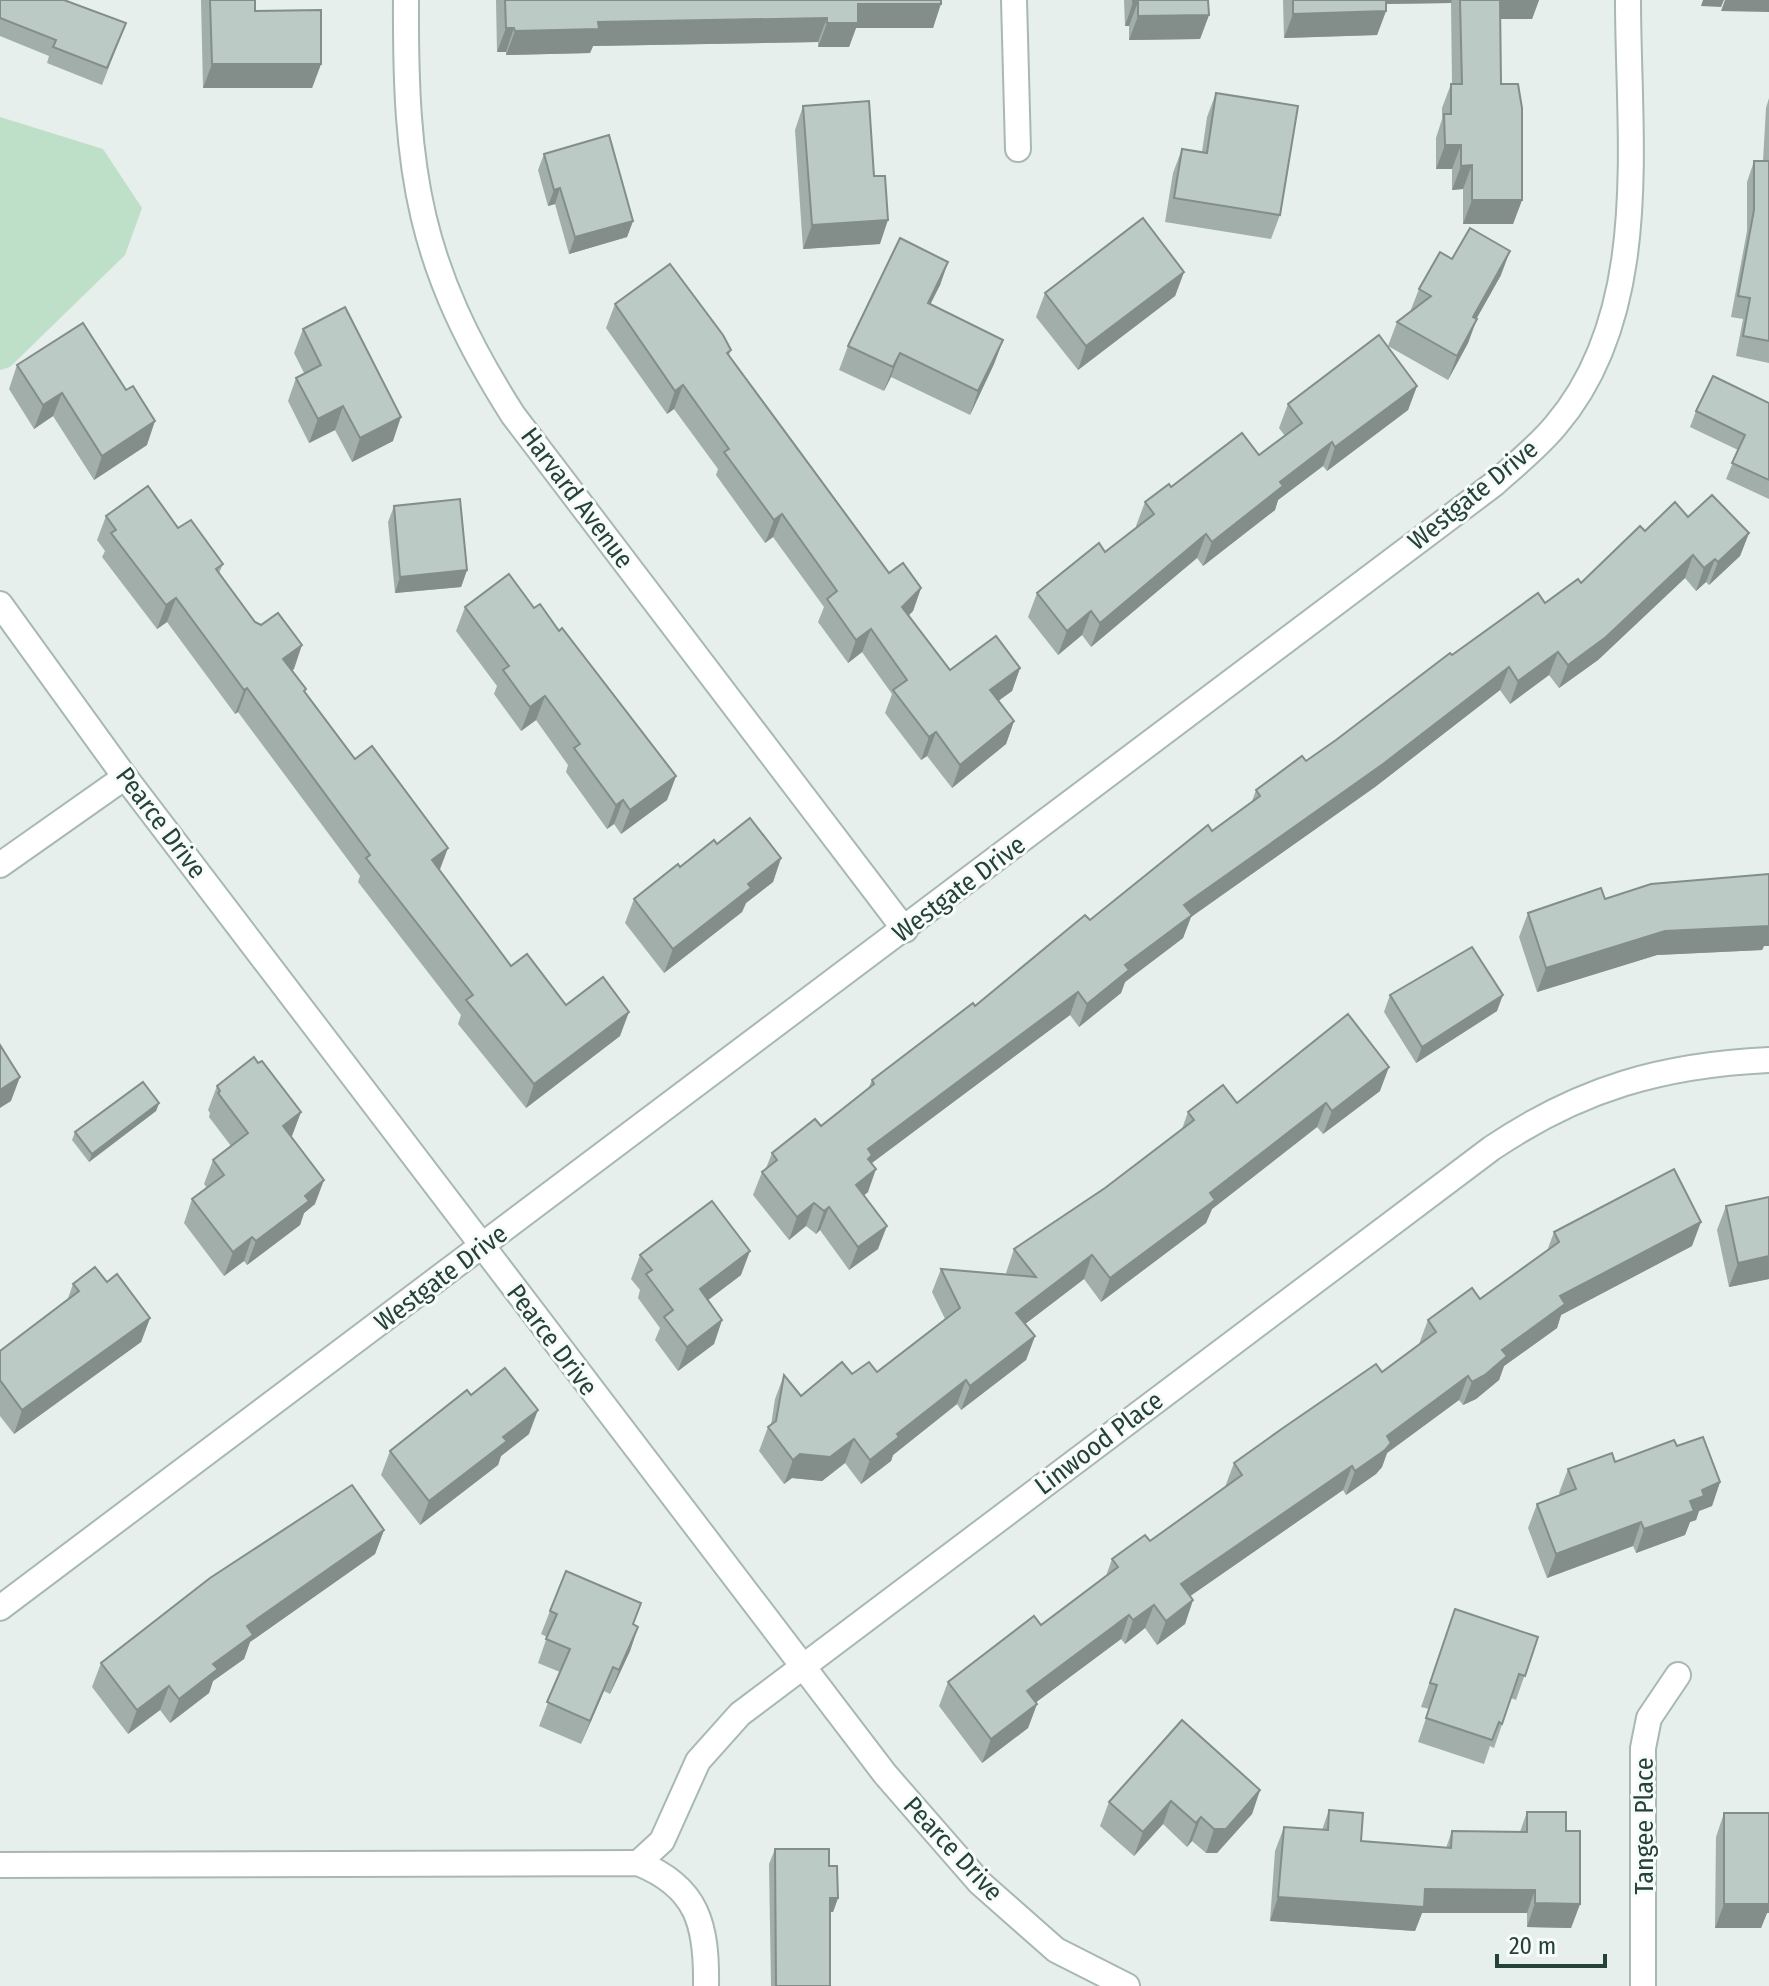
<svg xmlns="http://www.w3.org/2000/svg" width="1769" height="1986" font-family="'Fira Sans Condensed',sans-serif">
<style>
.green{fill:#bfe0c8}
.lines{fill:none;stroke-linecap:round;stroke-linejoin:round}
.minor-casing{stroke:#a8b8b2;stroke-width:28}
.minor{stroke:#fff;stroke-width:24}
.wall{fill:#a1aea9}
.shaded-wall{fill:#838d89}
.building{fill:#bbcac4;stroke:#838d89;stroke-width:2}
.labels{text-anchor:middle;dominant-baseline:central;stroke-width:6;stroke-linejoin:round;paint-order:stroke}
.street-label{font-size:26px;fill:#24423a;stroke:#f7fbf9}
</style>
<rect width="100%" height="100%" fill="#e6efeb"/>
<polygon class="green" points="0,117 103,149 142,208 125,255 10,367 0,370"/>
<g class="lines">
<g class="minor-casing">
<g id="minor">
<path d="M406 0C405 173 418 266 513 415L905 930"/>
<polyline points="1014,0 1018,149"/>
<polyline points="0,604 125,777 885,1774 980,1883 1056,1950 1127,1986"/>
<polyline points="0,865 125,777"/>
<path d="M0 1608 1494 484C1515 465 1538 447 1556 425 1653 311 1628 139 1628 0"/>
<path d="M638 1863 662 1841 698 1761 740 1714 1492 1148C1581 1088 1663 1065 1769 1060"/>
<path d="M0 1865 638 1863C698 1887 707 1925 706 1986"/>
<polyline points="1643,1986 1643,1748 1649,1718 1678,1675"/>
</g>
</g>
<use href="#minor" class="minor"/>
</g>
<g class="wall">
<polygon points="0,0 126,23 102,85 47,63 49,56 0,36"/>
<polygon points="201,0 255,0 255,11 321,64 312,88 203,88"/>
<polygon points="496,0 941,0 933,28 856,28 849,47 818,47 818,42 593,46 590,53 506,55 506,52 497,52"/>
<polygon points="1124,0 1208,0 1209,15 1200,39 1129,40 1129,26 1125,26"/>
<polygon points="1283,0 1539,0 1532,19 1500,19 1501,84 1522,200 1513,224 1463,224 1463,189 1452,190 1452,169 1436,169 1436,138 1442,119 1442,108 1451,84 1452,84 1451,3 1386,4 1386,11 1377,35 1284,38"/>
<polygon points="1216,93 1280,215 1271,239 1165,222 1173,173 1182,149 1202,152 1207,117"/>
<polygon points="1769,98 1769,363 1736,356 1743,319 1731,317 1747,231 1747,182 1754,161 1763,161 1766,108"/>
<polygon points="803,106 874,176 880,244 803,249 795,130"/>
<polygon points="544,154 633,221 627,237 569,254 555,204 548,206 538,170"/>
<polygon points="1452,259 1501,275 1476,319 1468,343 1448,380 1388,346 1397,322 1410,312 1419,289"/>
<polygon points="948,262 940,285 930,304 1003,340 994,364 970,415 891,377 884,391 839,370 848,346"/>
<polygon points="1184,272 1175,296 1078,370 1036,317 1045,293"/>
<polygon points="615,304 731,350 729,355 889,573 921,588 913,611 909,615 950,670 1020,668 1012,691 999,700 1014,721 1006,744 952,788 927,756 921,760 885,713 892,694 862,652 848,663 818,622 824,607 773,537 765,543 716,475 718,469 674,409 667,414 606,328"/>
<polygon points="303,329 393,441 352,462 335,430 309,443 288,401 296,378 304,373 294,353"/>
<polygon points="17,365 147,445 94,480 53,416 34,429 9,389"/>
<polygon points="1417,386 1408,410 1327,471 1323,466 1278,500 1275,510 1203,566 1197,558 1091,647 1082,635 1058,655 1028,617 1037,593 1105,552 1137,528 1136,526 1145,502 1171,487 1259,455 1285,436 1279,428 1288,404"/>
<polygon points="1769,403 1769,499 1726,479 1738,450 1690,427 1696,411"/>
<polygon points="394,506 467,570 461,587 395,593 388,522"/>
<polygon points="106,516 178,528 223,564 219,573 255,622 294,669 292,670 305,692 511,966 566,1005 620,1036 526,1108 458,1024 461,1015 358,882 360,876 238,712 235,714 167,622 157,629 102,557 105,551 97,540"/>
<polygon points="1688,517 1749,533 1740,556 1709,585 1706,582 1696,591 1685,578 1598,660 1559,688 1549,675 1510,704 1500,690 1375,787 1191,917 1183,938 1125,982 1121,993 1079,1027 1070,1015 872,1163 868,1192 864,1195 878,1249 849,1270 820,1230 816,1234 806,1226 789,1240 753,1195 762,1172 766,1168 772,1153 821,1126 868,1089 872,1080 975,1006 1090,920 1252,801 1256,790 1306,761 1336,740 1452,655 1581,583 1645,531"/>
<polygon points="465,607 534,608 559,631 676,776 667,800 621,834 614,824 607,829 566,772 568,765 536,720 521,731 494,694 497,686 456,631"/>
<polygon points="717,844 781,858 773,882 746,903 742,912 664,973 625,923 634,899 680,867"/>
<polygon points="1769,874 1769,946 1764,946 1762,950 1657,955 1537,992 1519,937 1528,913 1605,899"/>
<polygon points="1390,995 1497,1011 1416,1063 1384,1012"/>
<polygon points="258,1063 301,1112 291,1137 315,1204 304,1213 300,1225 247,1265 244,1261 224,1276 184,1223 192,1199 207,1188 204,1184 213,1160 231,1146 209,1117 210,1113 208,1110 217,1086"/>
<polygon points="1380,1091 1323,1134 1317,1127 1212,1209 1206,1223 1101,1302 1084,1279 1025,1324 1035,1336 1026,1360 961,1410 957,1404 893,1455 891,1461 861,1484 845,1463 822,1481 792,1478 784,1484 759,1451 768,1427 771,1425 775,1399 784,1375 801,1396 852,1374 877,1372 945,1319 932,1292 941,1269 1007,1274 1006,1273 1014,1249 1105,1188 1182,1129 1188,1112 1237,1103"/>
<polygon points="159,1103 156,1111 89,1162 72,1140 75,1132"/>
<polygon points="1769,1197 1769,1279 1729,1287 1717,1230 1726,1206"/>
<polygon points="1554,1232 1692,1246 1561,1315 1557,1328 1504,1366 1499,1380 1476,1399 1463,1405 1459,1400 1387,1453 1382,1467 1376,1474 1346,1495 1343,1490 1190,1596 1193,1600 1185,1624 1157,1645 1145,1628 1125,1644 1121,1639 1036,1702 1037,1704 1028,1728 982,1763 939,1706 948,1682 1041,1625 1106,1576 1112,1559 1150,1541 1225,1487 1234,1463 1382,1372 1419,1344 1428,1320 1480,1299 1547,1251"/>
<polygon points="640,1255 741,1275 708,1300 722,1320 714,1344 678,1371 655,1340 660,1328 638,1298 640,1290 631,1279"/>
<polygon points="107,1282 150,1318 141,1342 14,1434 0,1416 0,1351 67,1301 73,1284"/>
<polygon points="529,1434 501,1456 498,1465 420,1525 381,1475 390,1451"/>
<polygon points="1677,1446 1720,1482 1712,1506 1699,1511 1696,1520 1690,1522 1685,1535 1636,1553 1633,1546 1547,1578 1528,1528 1537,1504 1560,1495 1559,1493 1568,1469 1615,1462"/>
<polygon points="384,1530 375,1554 250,1642 244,1659 213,1681 209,1693 170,1723 160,1710 128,1734 92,1687 101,1663"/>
<polygon points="1455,1609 1538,1637 1516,1700 1511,1698 1494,1748 1490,1746 1484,1764 1418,1742 1429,1709 1421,1707"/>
<polygon points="550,1611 634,1625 638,1627 630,1651 610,1694 604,1691 581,1744 539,1726 560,1672 538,1663 547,1637 541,1634"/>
<polygon points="1260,1790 1252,1814 1217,1853 1206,1853 1192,1841 1187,1847 1163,1824 1134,1856 1100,1826 1109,1802"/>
<polygon points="1329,1810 1361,1841 1446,1848 1452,1831 1520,1832 1527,1812 1566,1831 1580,1904 1571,1928 1527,1927 1527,1913 1422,1913 1415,1931 1270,1921 1275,1851 1284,1827 1322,1830"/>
<polygon points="1724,1813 1769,1913 1767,1913 1761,1928 1715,1928 1716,1837"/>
<polygon points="775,1849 829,1866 838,1898 833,1912 830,1912 830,1986 771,1986 769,1864"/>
</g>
<g class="shaded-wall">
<polygon points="1378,0 1452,0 1451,3 1377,4"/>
<polygon points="1503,0 1539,0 1532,19 1498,19 1500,1"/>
<polygon points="1703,0 1724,0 1721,7 1701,6"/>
<polygon points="1725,0 1769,0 1769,12 1721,11"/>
<polygon points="1133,2 1138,2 1129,26 1125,26"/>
<polygon points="858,4 941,4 933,28 856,28 849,47 818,47 827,23"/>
<polygon points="1386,11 1377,35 1284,38 1293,14"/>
<polygon points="1209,15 1200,39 1129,40 1138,16"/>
<polygon points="827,18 818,42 593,46 590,53 506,55 515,31 598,22"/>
<polygon points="506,28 514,28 506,52 497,52"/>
<polygon points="212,64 321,64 312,88 203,88"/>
<polygon points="1445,145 1461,145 1452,169 1436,169"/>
<polygon points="1472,165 1463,189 1452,190 1461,166"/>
<polygon points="560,188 555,204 548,206 554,190"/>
<polygon points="1472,200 1522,200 1513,224 1463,224"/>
<polygon points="888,220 880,244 803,249 812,225"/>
<polygon points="633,221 627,237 569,254 575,237"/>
<polygon points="1510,251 1501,275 1464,341 1473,317"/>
<polygon points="948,262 940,285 919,327 928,303"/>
<polygon points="1184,272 1175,296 1078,370 1086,346"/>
<polygon points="1477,319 1468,343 1448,380 1457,356"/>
<polygon points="1003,340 994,364 970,415 978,391"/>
<polygon points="900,353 891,377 884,391 893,367"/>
<polygon points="683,385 674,409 667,414 675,391"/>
<polygon points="1417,386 1408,410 1327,471 1335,447"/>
<polygon points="62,393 53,416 34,429 43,405"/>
<polygon points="343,406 335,430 309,443 318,419"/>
<polygon points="401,417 393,441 352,462 360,438"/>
<polygon points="155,421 147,445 94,480 102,456"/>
<polygon points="1332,442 1323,466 1278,500 1275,510 1203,566 1212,542 1280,482"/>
<polygon points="782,514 773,537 765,543 774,520"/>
<polygon points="1749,533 1740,556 1709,585 1718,562"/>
<polygon points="1206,534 1197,558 1091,647 1100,623"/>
<polygon points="1693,555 1685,578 1598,660 1559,688 1568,665"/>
<polygon points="1715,559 1706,582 1696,591 1704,568"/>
<polygon points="467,570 461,587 395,593 400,577"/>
<polygon points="921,588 913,611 894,630 902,607"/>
<polygon points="176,598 167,622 157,629 166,605"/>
<polygon points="1091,611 1082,635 1058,655 1067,631"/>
<polygon points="871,629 862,652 848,663 856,640"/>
<polygon points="302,645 294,669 275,683 283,659"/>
<polygon points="1558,652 1549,675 1510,704 1518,681"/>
<polygon points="1509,667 1500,690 1375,787 1191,917 1183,938 1125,982 1121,993 1079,1027 1087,1004 1184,905"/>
<polygon points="1020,668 1012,691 982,713 990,690"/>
<polygon points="247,688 238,712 235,714 244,690"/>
<polygon points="545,696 536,720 521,731 530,707"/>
<polygon points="1014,721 1006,744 952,788 960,765"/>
<polygon points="936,732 927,756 921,760 929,737"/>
<polygon points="676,776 667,800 621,834 630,810"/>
<polygon points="623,800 614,824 607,829 616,805"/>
<polygon points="448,848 439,872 432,860"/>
<polygon points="781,858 773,882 746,903 742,912 664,973 673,949 748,884"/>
<polygon points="1769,926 1769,946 1764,946 1762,950 1657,955 1537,992 1546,968 1665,931"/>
<polygon points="1078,992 1070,1015 869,1165 868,1149"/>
<polygon points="1503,995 1497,1011 1416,1063 1422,1047"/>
<polygon points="629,1012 620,1036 526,1108 534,1084"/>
<polygon points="1389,1067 1380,1091 1323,1134 1332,1111"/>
<polygon points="20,1077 11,1101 0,1108 0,1090"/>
<polygon points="159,1103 156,1111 89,1162 92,1154"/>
<polygon points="1326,1103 1317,1127 1212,1209 1206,1223 1101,1302 1110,1278 1210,1193"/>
<polygon points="301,1112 292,1136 274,1150 283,1126"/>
<polygon points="876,1169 868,1192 848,1208 856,1185"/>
<polygon points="324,1180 315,1204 304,1213 300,1225 247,1265 256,1241 305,1196"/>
<polygon points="814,1203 806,1226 789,1240 797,1217"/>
<polygon points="829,1207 820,1230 816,1234 824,1211"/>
<polygon points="1701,1222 1692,1246 1561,1315 1557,1328 1504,1366 1499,1380 1476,1399 1463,1405 1472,1382 1502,1350 1560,1296"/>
<polygon points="887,1226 878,1249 849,1270 858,1247"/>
<polygon points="252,1237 244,1261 224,1276 233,1252"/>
<polygon points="750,1251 741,1275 691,1313 700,1289"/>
<polygon points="1092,1255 1084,1279 1008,1337 1016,1313"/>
<polygon points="1769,1256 1769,1279 1729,1287 1738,1263"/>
<polygon points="150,1318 141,1342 14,1434 22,1410"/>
<polygon points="722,1320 714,1344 678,1371 687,1347"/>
<polygon points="1035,1336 1026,1360 961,1410 970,1386"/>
<polygon points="1468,1376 1459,1400 1387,1453 1382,1467 1376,1474 1346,1495 1355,1471 1387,1436"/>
<polygon points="966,1380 957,1404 893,1455 891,1461 861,1484 870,1460 897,1434"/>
<polygon points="538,1410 529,1434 501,1456 498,1465 420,1525 429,1501 503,1437"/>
<polygon points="854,1439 845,1463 822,1481 792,1478 784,1484 793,1460 800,1454"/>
<polygon points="1352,1466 1343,1490 1173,1608 1181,1584"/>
<polygon points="1720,1482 1712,1506 1699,1511 1696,1520 1690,1522 1685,1535 1636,1553 1644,1529 1690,1501 1702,1490"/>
<polygon points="1641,1522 1633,1546 1547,1578 1556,1554"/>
<polygon points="384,1530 375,1554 250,1642 244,1659 213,1681 209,1693 170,1723 179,1699 213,1664 247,1626"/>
<polygon points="1193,1600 1185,1624 1157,1645 1166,1621"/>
<polygon points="1154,1605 1145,1628 1125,1644 1133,1620"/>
<polygon points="1129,1615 1121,1639 1019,1715 1027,1691"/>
<polygon points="638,1627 630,1651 610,1694 619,1670"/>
<polygon points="613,1667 604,1691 581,1744 590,1721"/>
<polygon points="169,1686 160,1710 128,1734 137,1710"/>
<polygon points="1037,1704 1028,1728 982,1763 991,1739"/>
<polygon points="1260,1790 1252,1814 1217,1853 1206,1853 1214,1829"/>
<polygon points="1171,1801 1163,1824 1134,1856 1143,1832"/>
<polygon points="1201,1817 1192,1841 1187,1847 1196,1823"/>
<polygon points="1425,1889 1535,1890 1527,1913 1422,1913 1415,1931 1270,1921 1278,1897"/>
<polygon points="1769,1892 1769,1913 1767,1913 1761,1928 1715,1928 1724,1904"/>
<polygon points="830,1898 838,1898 833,1912 824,1912"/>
<polygon points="1535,1903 1580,1904 1571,1928 1527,1927"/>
</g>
<g class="building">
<polygon points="0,0 64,0 126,23 107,68 53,47 56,40 0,18"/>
<polygon points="210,0 255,0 255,11 321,10 321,64 212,64"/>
<polygon points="505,0 941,0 941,4 858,4 858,23 827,23 827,18 598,22 599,29 515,31 514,28 506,28"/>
<polygon points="1133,0 1208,0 1209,15 1138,16 1138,2 1133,2"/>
<polygon points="1293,0 1386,0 1386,11 1293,14"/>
<polygon points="1460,0 1505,0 1500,1 1501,84 1518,84 1522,108 1522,200 1472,200 1472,165 1461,166 1461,145 1445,145 1444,114 1451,114 1451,84 1462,84"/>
<polygon points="1216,93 1298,106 1280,215 1174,198 1182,149 1207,153"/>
<polygon points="869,101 874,176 885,176 888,220 812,225 803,106"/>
<polygon points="609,135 633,221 575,237 560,188 554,190 544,154"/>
<polygon points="1754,161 1769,161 1769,341 1743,336 1750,298 1738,296 1754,210"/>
<polygon points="1143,218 1184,272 1086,346 1045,293"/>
<polygon points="1470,228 1510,251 1473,317 1477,319 1457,356 1397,322 1431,296 1419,289 1440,252 1452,259"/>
<polygon points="900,238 948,262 928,303 1003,340 978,391 900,353 893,367 848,346"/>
<polygon points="670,264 723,335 731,350 727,353 889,573 903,563 921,588 902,607 950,670 996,636 1020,668 990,690 1014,721 960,765 936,732 929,737 893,690 907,680 871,629 856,640 827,599 837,591 782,514 774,520 724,452 729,449 683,385 675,391 615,304"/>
<polygon points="345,307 401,417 360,438 343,406 318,419 296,378 321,365 303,329"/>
<polygon points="83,323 126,390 133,386 155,421 102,456 62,393 43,405 17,365"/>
<polygon points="1379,335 1417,386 1335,447 1332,442 1280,482 1283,486 1212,542 1206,534 1100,623 1091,611 1067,631 1037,593 1099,543 1105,552 1154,514 1145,502 1169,484 1171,487 1242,433 1259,455 1302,423 1288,404"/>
<polygon points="1713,376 1769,403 1769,480 1732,463 1745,435 1696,411"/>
<polygon points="148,486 178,528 191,520 223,564 216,569 255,622 261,625 278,613 302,645 283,659 306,689 304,691 355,759 372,746 448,848 432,860 511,966 527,954 566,1005 603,977 629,1012 534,1084 466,1000 473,995 366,858 370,855 247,688 244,690 176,598 166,605 111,533 116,530 106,516"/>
<polygon points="1712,495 1749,533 1718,562 1715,559 1704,568 1693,555 1606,637 1568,665 1558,652 1518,681 1509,667 1383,764 1184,905 1192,915 1125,965 1129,970 1087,1004 1078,992 868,1149 872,1155 868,1159 876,1169 856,1185 887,1226 858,1247 829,1207 824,1211 814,1203 797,1217 762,1172 777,1160 772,1153 815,1119 821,1126 874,1084 872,1080 973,1003 975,1006 1085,915 1090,920 1208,825 1212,831 1260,796 1256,790 1302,756 1306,761 1336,740 1450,653 1452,655 1538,593 1545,603 1578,579 1581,583 1640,526 1645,531 1675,502 1688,517"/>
<polygon points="460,499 467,570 400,577 394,506"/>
<polygon points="509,574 534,608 540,604 559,631 562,628 676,776 630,810 623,800 616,805 574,748 580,744 545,696 530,707 503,670 509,666 465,607"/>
<polygon points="750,818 781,858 748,884 751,888 673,949 634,899 678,864 680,867 714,840 717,844"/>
<polygon points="1769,874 1769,926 1665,931 1546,968 1528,913 1601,888 1605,899 1651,884"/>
<polygon points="1472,947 1503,995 1422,1047 1390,995"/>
<polygon points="1348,1014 1389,1067 1332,1111 1326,1103 1210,1193 1215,1200 1110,1278 1092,1255 1016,1313 1035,1336 970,1386 966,1380 897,1434 899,1437 870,1460 854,1439 830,1457 800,1454 793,1460 768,1427 776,1421 784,1375 801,1396 842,1362 852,1374 869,1362 877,1372 960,1308 941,1269 1036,1277 1014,1249 1105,1188 1194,1120 1188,1112 1223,1085 1237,1103"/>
<polygon points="0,1045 20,1077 0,1090"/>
<polygon points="254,1057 258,1063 262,1061 301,1112 283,1126 324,1180 305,1196 309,1201 256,1241 252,1237 233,1252 192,1199 224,1175 213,1160 248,1133 218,1093 220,1091 217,1086"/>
<polygon points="143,1082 159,1103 92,1154 75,1132"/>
<polygon points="1674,1169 1701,1222 1560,1296 1565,1304 1502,1350 1507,1356 1485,1375 1472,1382 1468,1376 1387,1436 1391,1443 1385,1450 1355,1471 1352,1466 1181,1584 1193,1600 1166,1621 1154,1605 1133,1620 1129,1615 1027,1691 1037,1704 991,1739 948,1682 1034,1616 1041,1625 1118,1567 1112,1559 1145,1535 1150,1541 1242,1475 1234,1463 1283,1428 1376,1364 1382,1372 1436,1332 1428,1320 1472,1288 1480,1299 1559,1242 1554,1232"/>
<polygon points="1769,1197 1769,1256 1738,1263 1726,1206"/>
<polygon points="712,1201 750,1251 700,1289 722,1320 687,1347 664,1317 673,1310 646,1274 652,1270 640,1255"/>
<polygon points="95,1267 107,1282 117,1274 150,1318 22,1410 0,1380 0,1351 79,1291 73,1284"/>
<polygon points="505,1368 538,1410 503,1437 507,1441 429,1501 390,1451 467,1390 471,1395"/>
<polygon points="1703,1437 1720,1482 1702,1490 1704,1496 1690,1501 1694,1511 1644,1529 1641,1522 1556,1554 1537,1504 1576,1489 1568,1469 1612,1453 1615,1462 1674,1440 1677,1446"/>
<polygon points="352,1485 384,1530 247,1626 253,1635 213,1664 218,1669 179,1699 169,1686 137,1710 101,1663 210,1578"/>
<polygon points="566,1571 641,1603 633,1624 638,1627 619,1670 613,1667 590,1721 547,1702 570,1649 546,1639 557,1614 550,1611"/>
<polygon points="1455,1609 1538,1637 1525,1676 1519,1674 1502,1724 1499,1722 1492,1740 1426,1718 1437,1685 1430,1683"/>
<polygon points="1182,1720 1260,1790 1226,1829 1214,1829 1201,1817 1196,1823 1171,1801 1143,1832 1109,1802"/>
<polygon points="1329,1810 1363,1813 1361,1841 1451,1848 1452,1831 1527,1832 1527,1812 1566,1812 1566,1831 1580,1831 1580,1904 1535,1903 1535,1890 1425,1889 1424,1907 1278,1897 1284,1827 1328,1830"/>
<rect x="1724" y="1813" width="45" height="91"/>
<polygon points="775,1849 829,1849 829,1866 837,1866 838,1898 830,1898 830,1986 776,1986"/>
</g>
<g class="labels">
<g class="street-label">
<text transform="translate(1473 495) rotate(-39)">Westgate Drive</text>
<text transform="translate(577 498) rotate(53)">Harvard Avenue</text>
<text transform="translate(161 823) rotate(53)">Pearce Drive</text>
<text transform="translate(959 889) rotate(-37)">Westgate Drive</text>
<text transform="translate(441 1278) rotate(-37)">Westgate Drive</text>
<text transform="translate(552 1340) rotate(53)">Pearce Drive</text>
<text transform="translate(1099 1443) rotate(-37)">Linwood Place</text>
<text transform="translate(1644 1826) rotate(-90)">Tangee Place</text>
<text transform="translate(953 1849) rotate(47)">Pearce Drive</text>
</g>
</g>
<path d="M1497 1954v12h108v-12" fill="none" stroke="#24423a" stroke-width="4"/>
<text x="1509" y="1954" font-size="24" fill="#24423a" stroke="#f7fbf9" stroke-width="6" paint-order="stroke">20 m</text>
</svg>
